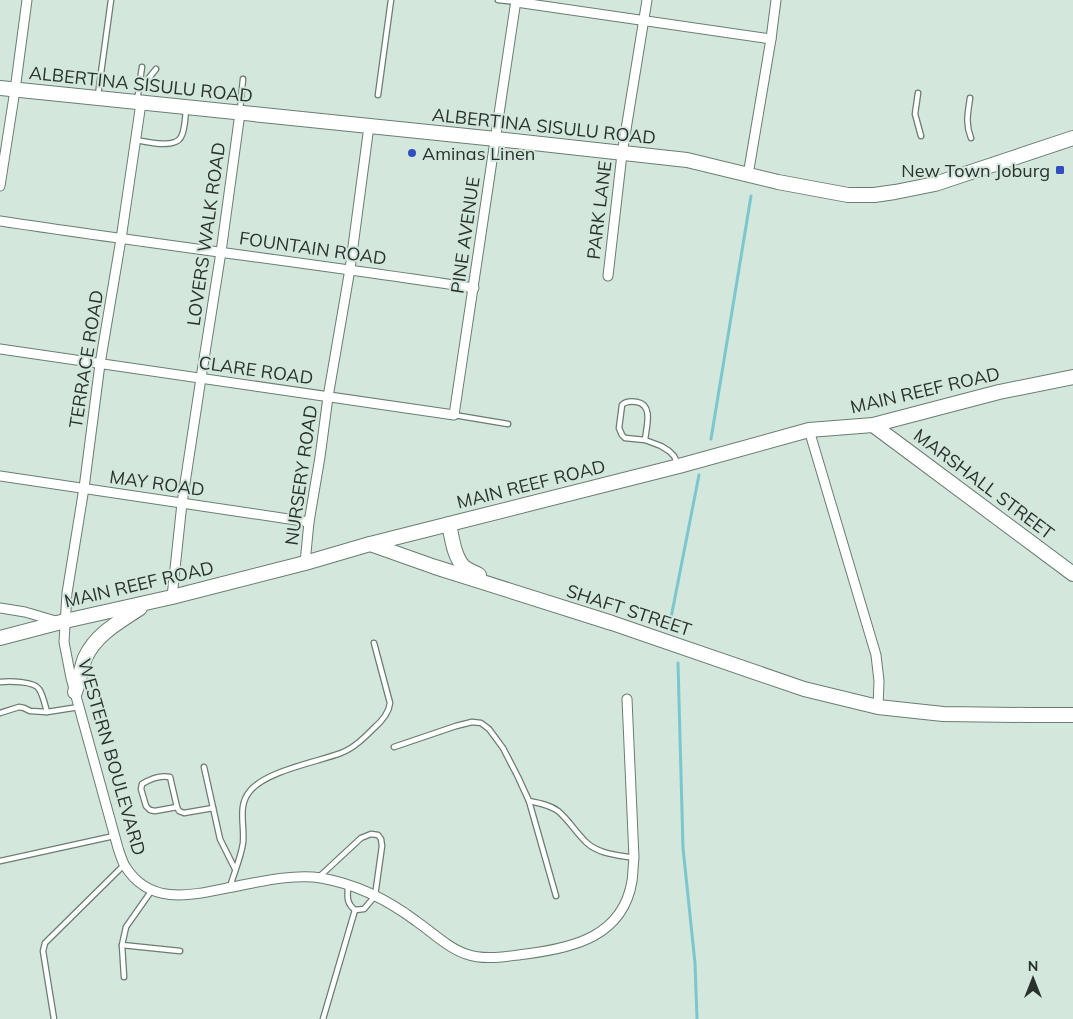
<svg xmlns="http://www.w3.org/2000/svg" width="1073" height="1019" font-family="Mulish,sans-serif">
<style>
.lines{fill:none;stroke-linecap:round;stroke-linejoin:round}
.stream{stroke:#7ac7ce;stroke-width:3}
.service-casing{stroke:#6a7d72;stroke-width:7}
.minor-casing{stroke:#6a7d72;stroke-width:11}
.primary-casing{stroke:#6a7d72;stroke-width:16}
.service{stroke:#fff;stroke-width:4.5}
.minor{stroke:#fff;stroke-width:9}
.primary{stroke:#fff;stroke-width:14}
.poi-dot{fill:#314dbe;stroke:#d3e7dc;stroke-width:2}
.labels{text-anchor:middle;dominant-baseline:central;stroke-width:4;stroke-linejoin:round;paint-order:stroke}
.street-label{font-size:18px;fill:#2a322d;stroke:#d3e7dc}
.poi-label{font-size:18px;fill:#2a322d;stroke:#d3e7dc;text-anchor:start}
</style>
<rect width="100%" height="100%" fill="#d3e7dc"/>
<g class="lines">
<g class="stream">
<polyline points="711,439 751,196"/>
<polyline points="669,628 699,475"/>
<polyline points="678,663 683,848 695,963 697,1019"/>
</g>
<g class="service-casing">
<g id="service">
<polyline points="498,0 516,2"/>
<polyline points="140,89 156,69"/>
<polyline points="918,93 915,114 921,136"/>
<polyline points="98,95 111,0"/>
<polyline points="378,95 391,0"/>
<path d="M970 98C968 113 965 123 971 138"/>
<polyline points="137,101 142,67"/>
<polyline points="240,110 243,79"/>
<path d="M136 140C147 142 175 149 181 137 185 130 185 119 186 110"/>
<polyline points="454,415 508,424"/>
<path d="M645 440C646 428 654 405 637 402 631 401 626 401 622 405L619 428 622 435 625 438 645 440 661 446 669 451 674 456 678 464"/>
<path d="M0 682C9 681 34 681 39 689 43 695 45 705 47 712"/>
<polyline points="0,713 19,707 24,708 30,711 47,712 79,707"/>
<path d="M394 747 456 726 472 722 481 723 489 729 503 748 518 777 529 801C539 803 550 805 558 811 569 820 576 833 587 843 599 854 618 855 634 858"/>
<polyline points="204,767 220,839 235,869"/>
<polyline points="529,801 556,896"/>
<path d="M177 807 170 777C161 775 150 779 142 784L141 789 146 806 150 810 155 811 177 807 179 811 184 813 213 808"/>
<polyline points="0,861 114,836"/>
<path d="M319 877 361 838 371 834 378 835 381 839 382 846 375 896 364 909 355 910C345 902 348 895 348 884"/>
<path d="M230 887C234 873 241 857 243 843 245 825 237 806 250 791 266 771 317 762 341 753 354 748 364 738 374 728 382 721 389 713 390 703L374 643"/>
<polyline points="152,890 126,927 122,945 180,951"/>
<polyline points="122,945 124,977"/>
<polyline points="54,1019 43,951 45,943 124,865"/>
<polyline points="323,1019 355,910"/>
</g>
</g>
<g class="minor-casing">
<g id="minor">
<polyline points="516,2 771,39"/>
<path d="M141 103 121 239 100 364 84 488 67 593 64 642 71 678 118 848C120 854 122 861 125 866 149 905 189 896 227 888 254 883 294 873 321 878 356 884 388 900 416 921 432 932 448 948 466 954 486 961 507 956 526 954 574 948 623 936 632 881 633 874 633 866 634 858L627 699"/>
<polyline points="748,175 771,39 776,0"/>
<polyline points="0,186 15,90 27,0"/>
<path d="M0 221C158 245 316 264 474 288"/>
<polyline points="608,276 622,154 647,0"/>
<polyline points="0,349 454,415 516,0"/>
<polyline points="809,430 876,655 879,681 878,707"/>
<polyline points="0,476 309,522"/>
<polyline points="305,563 309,522 320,457 328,397 350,269 369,126"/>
<polyline points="172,597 182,503 201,378 221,252 240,113"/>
<polyline points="0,608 25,612 59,622"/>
</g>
</g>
<g class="primary-casing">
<g id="primary">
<polyline points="0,88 496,139 687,160 778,182 848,195 874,195 895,192 935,184 1073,138"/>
<polyline points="873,425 1073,574"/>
<path d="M449 524C452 538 454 557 464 567 469 571 474 572 479 575"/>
<polyline points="370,544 435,567 612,623 804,689 878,707 943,714 1028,715 1073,715"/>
<polyline points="0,638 65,621 172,597 305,563 370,544 679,466 809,430 873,425 999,392 1073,377"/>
<path d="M75 692C79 681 81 669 85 658 96 634 119 622 140 608"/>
</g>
</g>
<use href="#service" class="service"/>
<use href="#minor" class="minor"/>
<use href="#primary" class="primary"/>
</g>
<g class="poi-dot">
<circle cx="412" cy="153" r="5"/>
<rect x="1055" y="165" width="10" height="10" rx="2.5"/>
</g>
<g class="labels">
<g class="street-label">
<text transform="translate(141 84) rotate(6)">ALBERTINA SISULU ROAD</text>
<text transform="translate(544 126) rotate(6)">ALBERTINA SISULU ROAD</text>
<text transform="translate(599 210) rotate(-83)">PARK LANE</text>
<text transform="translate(206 234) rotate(-82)">LOVERS WALK ROAD</text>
<text transform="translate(465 235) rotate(-82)">PINE AVENUE</text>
<text transform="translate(313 248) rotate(8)">FOUNTAIN ROAD</text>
<text transform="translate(86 359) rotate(-81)">TERRACE ROAD</text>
<text transform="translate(256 370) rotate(8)">CLARE ROAD</text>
<text transform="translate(925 390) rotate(-13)">MAIN REEF ROAD</text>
<text transform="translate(301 475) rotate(-82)">NURSERY ROAD</text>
<text transform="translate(157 483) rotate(8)">MAY ROAD</text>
<text transform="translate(531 484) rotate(-14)">MAIN REEF ROAD</text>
<text transform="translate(984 484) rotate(37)">MARSHALL STREET</text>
<text transform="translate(139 584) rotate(-13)">MAIN REEF ROAD</text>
<text transform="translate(629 610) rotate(18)">SHAFT STREET</text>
<text transform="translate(112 757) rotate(74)">WESTERN BOULEVARD</text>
</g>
<g class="poi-label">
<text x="422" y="153">Aminas Linen</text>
<text x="1050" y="170" text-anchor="end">New Town Joburg</text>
</g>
</g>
<g transform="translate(1033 979)" stroke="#d3e7dc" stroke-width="4" paint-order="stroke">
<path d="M0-4L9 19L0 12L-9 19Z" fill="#2a322d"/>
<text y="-8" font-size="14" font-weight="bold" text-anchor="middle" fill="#2a322d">N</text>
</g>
</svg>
